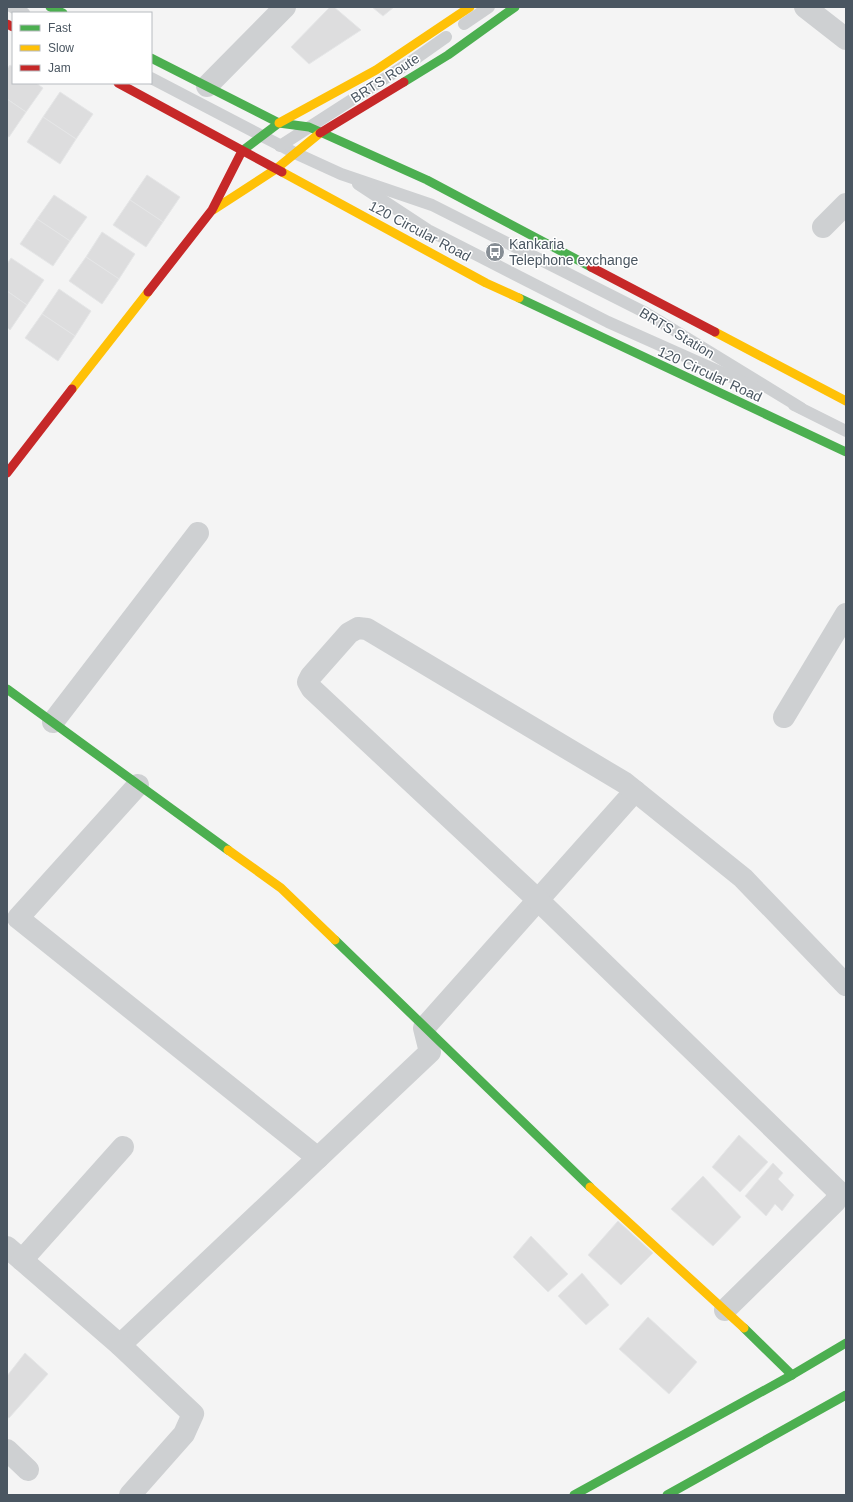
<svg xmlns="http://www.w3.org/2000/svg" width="853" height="1502" font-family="Arial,sans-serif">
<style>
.building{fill:#ddddde;stroke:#e5e6e7}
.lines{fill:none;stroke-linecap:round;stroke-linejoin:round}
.lane{stroke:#ced0d2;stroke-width:12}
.street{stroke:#ced0d2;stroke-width:22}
.fast{stroke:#4caf50;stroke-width:9}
.slow{stroke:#ffc107;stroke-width:9}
.jam{stroke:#c62828;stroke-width:9}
.labels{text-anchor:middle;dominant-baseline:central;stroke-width:3;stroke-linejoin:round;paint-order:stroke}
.street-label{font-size:14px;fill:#4a5661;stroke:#fff}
.poi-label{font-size:14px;fill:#4a5661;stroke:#fff;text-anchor:start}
</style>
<rect width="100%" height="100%" fill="#f4f4f4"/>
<g class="building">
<polygon points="330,7 334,7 361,30 309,64 291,47"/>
<polygon points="372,7 394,7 383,16"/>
<polygon points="10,65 13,67 13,83 36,83 43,88 26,112 7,99 7,69"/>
<polygon points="60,92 93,114 76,139 43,117"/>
<polygon points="7,99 26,112 9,137 7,136"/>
<polygon points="43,117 76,139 60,164 27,142"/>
<polygon points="147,175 180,197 163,222 130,200"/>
<polygon points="54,195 87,217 70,241 37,219"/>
<polygon points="130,200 163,222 146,247 113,225"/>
<polygon points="37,219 70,241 53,266 20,244"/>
<polygon points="102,232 135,254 119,279 86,257"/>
<polygon points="86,257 119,279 102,304 69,281"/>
<polygon points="11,258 44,280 27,305 7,291 7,264"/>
<polygon points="59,289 91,311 75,336 42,314"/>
<polygon points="7,291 27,305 10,330 7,327"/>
<polygon points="42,314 75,336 58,361 25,338"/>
<polygon points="739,1135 768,1162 740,1192 712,1167"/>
<polygon points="773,1163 783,1173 778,1179 794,1195 782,1211 775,1204 766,1216 745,1196"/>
<polygon points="703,1176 741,1217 713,1246 671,1209"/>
<polygon points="618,1221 653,1253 621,1285 588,1255"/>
<polygon points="531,1236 568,1274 548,1292 513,1257"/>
<polygon points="582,1273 609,1305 586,1325 558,1296"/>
<polygon points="648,1317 697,1362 669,1394 619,1349"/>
<polygon points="25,1353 48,1374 9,1418 7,1417 7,1376"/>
</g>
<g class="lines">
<g class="lane">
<polyline points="12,7 24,13"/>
<polyline points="464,24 489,7"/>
<polyline points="151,78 295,153 341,174 432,205 646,313 801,408"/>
<polyline points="280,146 412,61 446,37"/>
<polyline points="358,184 428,230 608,322 756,388"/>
<polyline points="794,405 846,431"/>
</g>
<g class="street">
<polyline points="805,7 846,39"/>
<polyline points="207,86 285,7"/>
<polyline points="823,227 846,204"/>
<polyline points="784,717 846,614"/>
<polyline points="53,722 198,533"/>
<polyline points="138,785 18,918 318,1158"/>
<polyline points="7,1247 120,1345 430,1052 424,1028 635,791"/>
<polyline points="22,1260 123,1147"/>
<polyline points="725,1310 835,1202 839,1192 538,900 312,689 308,682 311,676 349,633 358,628 367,629 625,783 743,878 846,985"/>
<polyline points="120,1345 193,1414 184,1434 130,1495"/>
<polyline points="7,1450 28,1470"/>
</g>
<g class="fast">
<polyline points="50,7 63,13"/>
<polyline points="151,58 279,123 309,127 427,180 591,267"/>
<polyline points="404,82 448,55 515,7"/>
<polyline points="242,151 279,123"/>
<polyline points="519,298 846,452"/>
<polyline points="7,689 228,850"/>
<polyline points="335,940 590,1187"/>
<polyline points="744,1328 792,1375"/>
<polyline points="574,1495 792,1375 846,1343"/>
<polyline points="667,1495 846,1395"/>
</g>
<g class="slow">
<polyline points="279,123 376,70 470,7"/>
<polyline points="276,169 320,133"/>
<polyline points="282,172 486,283 519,298"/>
<polyline points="213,210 276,169"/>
<polyline points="715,332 846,401"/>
<polyline points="72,389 148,292"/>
<polyline points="228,850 281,888 335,940"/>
<polyline points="590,1187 744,1328"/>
</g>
<g class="jam">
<polyline points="7,24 13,27"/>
<polyline points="118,83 282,172"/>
<polyline points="320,133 404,82"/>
<polyline points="591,267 715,332"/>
<polyline points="148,292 212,210 242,151"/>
<polyline points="7,473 72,389"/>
</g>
</g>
<defs>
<g id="bus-disc" transform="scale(1)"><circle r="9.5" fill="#868d94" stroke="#fff"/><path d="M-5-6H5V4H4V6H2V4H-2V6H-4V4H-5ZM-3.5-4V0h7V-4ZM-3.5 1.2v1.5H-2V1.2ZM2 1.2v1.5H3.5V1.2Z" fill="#fff"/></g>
</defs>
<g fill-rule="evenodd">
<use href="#bus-disc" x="495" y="252"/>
</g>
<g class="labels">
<g class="street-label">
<text transform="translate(385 78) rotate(-33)">BRTS Route</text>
<text transform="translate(420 231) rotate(28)">120 Circular Road</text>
<text transform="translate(677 333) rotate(31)">BRTS Station</text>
<text transform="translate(710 374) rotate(25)">120 Circular Road</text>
</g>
<g class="poi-label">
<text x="509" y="244">Kankaria<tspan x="509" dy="16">Telephone exchange</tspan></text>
</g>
</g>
<rect width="853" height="1502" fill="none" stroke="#4a5661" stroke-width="16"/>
<rect x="12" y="12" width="140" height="72" fill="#ffffff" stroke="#b7bbc0"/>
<rect x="20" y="25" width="20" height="6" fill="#4caf50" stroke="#b7bbc0"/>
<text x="48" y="32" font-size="12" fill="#4a5661">Fast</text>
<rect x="20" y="45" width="20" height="6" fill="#ffc107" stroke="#b7bbc0"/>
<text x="48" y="52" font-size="12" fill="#4a5661">Slow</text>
<rect x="20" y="65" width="20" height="6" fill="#c62828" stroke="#b7bbc0"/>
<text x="48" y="72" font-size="12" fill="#4a5661">Jam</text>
</svg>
